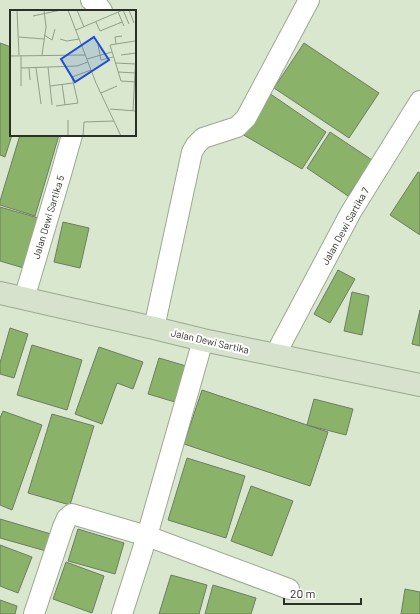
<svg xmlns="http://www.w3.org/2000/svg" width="420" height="614" font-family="Barlow,sans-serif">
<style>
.building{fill:#8bb269;stroke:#6f7c65}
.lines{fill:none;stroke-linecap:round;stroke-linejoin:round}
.minor-casing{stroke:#9ba990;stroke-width:22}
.secondary-casing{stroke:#9ba990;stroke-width:24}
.minor{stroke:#fff;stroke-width:20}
.secondary{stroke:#d6e2cb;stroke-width:22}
.labels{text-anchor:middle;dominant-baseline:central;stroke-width:4;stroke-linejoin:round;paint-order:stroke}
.street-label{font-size:10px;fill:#2a3026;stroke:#fff}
.inset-road{fill:none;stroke:#929e8a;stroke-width:1}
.view{fill:#1d4ed8;fill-opacity:0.15;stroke:#1d4ed8;stroke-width:2}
.inset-edge{fill:none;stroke:#2a3026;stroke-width:2}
</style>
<rect width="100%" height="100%" fill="#d8e7cd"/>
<g class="building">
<polygon points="0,43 11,47 12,135 5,157 0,155"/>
<polygon points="304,43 379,93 349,138 274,88"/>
<polygon points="269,93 326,132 302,169 242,134"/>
<polygon points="330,132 372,160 348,196 307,168"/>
<polygon points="20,135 59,135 35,216 0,205 0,201"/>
<polygon points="418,172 420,173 420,235 390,215"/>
<polygon points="0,207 42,219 27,269 0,261"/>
<polygon points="63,222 89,228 80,268 54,262"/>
<polygon points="338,270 355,279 330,323 314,314"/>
<polygon points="352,292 369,296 362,335 344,331"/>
<polygon points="420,310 420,346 412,344"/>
<polygon points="10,328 28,334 14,378 0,374 0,363"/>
<polygon points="32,345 82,360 67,410 17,395"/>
<polygon points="99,347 143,362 133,389 117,383 102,424 75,414"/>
<polygon points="159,358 186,366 175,402 148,394"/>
<polygon points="202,390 328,432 310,486 184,444"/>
<polygon points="314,399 353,409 346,435 307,425"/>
<polygon points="3,411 42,425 12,510 0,505 0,418"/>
<polygon points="52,414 94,426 70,505 28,493"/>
<polygon points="187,458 245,476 226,538 168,520"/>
<polygon points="251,486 293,501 272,556 231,541"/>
<polygon points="0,519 51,534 46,551 0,538"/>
<polygon points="78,529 124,543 115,574 68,561"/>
<polygon points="0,545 32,557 18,593 0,586"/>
<polygon points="66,562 104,576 92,613 53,599"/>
<polygon points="171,575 207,585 199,614 159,614"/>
<polygon points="213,585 256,598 251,614 205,614"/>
<polygon points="405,589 420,592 420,614 401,614"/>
<polygon points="0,600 17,606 15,614 0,614"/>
</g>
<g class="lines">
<g class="minor-casing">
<g id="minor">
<polyline points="91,0 97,4 102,11"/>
<polyline points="24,299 61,174 72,135"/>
<polyline points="154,328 192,152 196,145 203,138 237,127 246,118 309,0"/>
<polyline points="275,355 351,212 420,101"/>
<polyline points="34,614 63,527 67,518 72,514 147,536 289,589"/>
<polyline points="122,614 147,536 203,340"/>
</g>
</g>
<g class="secondary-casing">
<polyline id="secondary" points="0,293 154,328 203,340 420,385"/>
</g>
<use href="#minor" class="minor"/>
<use href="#secondary" class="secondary"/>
</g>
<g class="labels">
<g class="street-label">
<text transform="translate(48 217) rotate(-73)">Jalan Dewi Sartika 5</text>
<text transform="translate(345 226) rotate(-61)">Jalan Dewi Sartika 7</text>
<text transform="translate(210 341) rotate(13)">Jalan Dewi Sartika</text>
</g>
</g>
<g transform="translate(10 10)">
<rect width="126" height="126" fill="#d8e7cd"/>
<path class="inset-road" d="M7 0 9 45M58 0 86 73 111 126M67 0 74 17M113 0 119 14M119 0 124 13M108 2 114 16M23 6 51 0M86 12 90 21 112 12M66 20 113 0M34 25 42 30 45 19M9 27 34 29M50 29 57 31 69 29M125 31 100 35 111 71 126 72M106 34 105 27 112 26M88 35 91 50 103 47M11 45V76M32 45 36 17 34 0M111 45 126 43 123 101M0 46 75 45M77 49 102 42M105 53 126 54M38 57 42 95M11 58 67 56 78 52M19 58 20 70M26 58 31 94M108 62 126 63M52 74 55 95M40 76 63 73M91 83 107 76M46 96 68 93 62 67 81 60M100 99 126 101M58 110V126M73 126 74 112 104 111"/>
<path class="view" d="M84 27 99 50 65 72 51 49Z"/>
<rect width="126" height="126" class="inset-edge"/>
</g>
<path d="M284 598v6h77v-6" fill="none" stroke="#2a3026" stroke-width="2"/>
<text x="290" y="598" font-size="12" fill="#2a3026" stroke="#ffffff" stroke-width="3" paint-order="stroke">20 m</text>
</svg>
